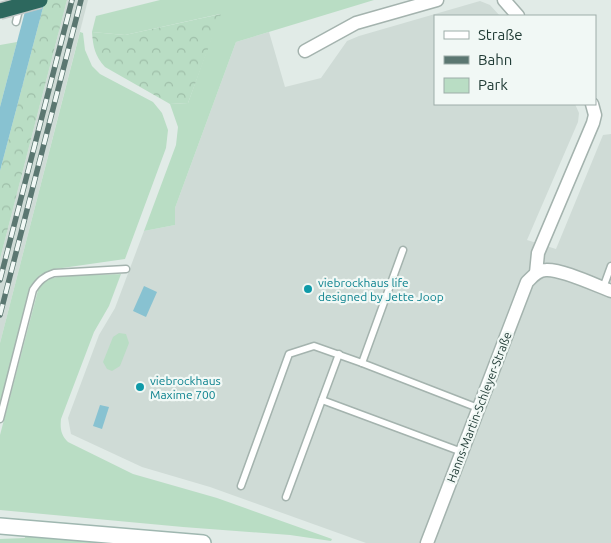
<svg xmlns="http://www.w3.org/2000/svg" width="611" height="543" font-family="Ubuntu,sans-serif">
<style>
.built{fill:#cfdbd6}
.green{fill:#b9ddc4}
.forest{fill:url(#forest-crowns)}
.water{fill:#88c2d1}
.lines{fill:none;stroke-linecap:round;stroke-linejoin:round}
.lane-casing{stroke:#a4b3ae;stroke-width:9}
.street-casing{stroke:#a4b3ae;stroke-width:15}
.secondary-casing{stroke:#9fb7b0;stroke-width:18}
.lane{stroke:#fff;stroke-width:6}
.street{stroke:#fff;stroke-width:12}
.secondary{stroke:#fff;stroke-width:15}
.rail-casing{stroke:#5b7771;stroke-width:5.5}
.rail{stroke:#f1f8f5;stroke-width:4;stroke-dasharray:11;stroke-linecap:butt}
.highway-bridge-casing{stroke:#c1c8c7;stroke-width:18;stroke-linecap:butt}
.highway-bridge{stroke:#2d685e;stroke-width:15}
.culture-dot{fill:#0f9aa8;stroke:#f1f8f5;stroke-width:2}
.labels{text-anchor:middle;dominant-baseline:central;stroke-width:4.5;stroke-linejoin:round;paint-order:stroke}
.culture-label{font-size:12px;fill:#0d838f;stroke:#f1f8f5;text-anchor:start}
.street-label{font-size:12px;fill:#213c36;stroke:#f1f8f5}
</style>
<defs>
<pattern id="forest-crowns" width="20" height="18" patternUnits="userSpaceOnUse" patternTransform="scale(1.25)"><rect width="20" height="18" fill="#b9ddc4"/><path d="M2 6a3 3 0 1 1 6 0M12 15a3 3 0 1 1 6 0" fill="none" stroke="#9fbfa9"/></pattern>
</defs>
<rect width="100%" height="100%" fill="#e1ebe7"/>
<g class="built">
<polygon points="67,0 88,0 0,343 0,259"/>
<polygon points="480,1 490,5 500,16 435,16 435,104 575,104 579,113 578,122 527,240 556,249 603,135 611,134 611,543 366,543 210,487 142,467 71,434 68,418 99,335 115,308 144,231 175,225 175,208 236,42 269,32 285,87 321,78 347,41 359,36"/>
</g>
<g class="green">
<polygon points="160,0 374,0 236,42 175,208 175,225 144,231 176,145 178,127 170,104 188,103 220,14 125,35 92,32 96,16"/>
<polygon points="80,32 83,33 85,50 92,66 100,74 153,102 162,113 168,130 166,148 125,259 55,269 40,275 30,288 0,406 0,343"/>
<polygon points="17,42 0,107 0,45"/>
<path d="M121 274 109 306 94 332 61 419C60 429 61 435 68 442L133 474 217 498 332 539 331 541 290 535 183 527 0 510V435L38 290C41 285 44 281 49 279 63 274 105 275 121 274Z"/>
<polygon points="119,333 126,334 129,343 120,366 112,371 107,369 103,362 113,337"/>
<polygon points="25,536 117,543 0,543 0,539 25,538"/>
</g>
<g class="forest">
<polygon points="45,0 67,0 0,259 0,171"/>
<path d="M221 14 188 103 170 104 105 67C95 56 93 47 92 32L125 35Z"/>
</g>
<g class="water">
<polygon points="28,0 45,0 0,171 0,107"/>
<polygon points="144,286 157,292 146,317 133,311"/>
<polygon points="100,405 109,407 102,429 93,426"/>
</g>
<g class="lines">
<g class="lane-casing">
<g id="lane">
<polyline points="16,22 20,6"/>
<polyline points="603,288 611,266"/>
<polyline points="362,363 403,250"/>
<polyline points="322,400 462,452"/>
<path d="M0 419 33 290C39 281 44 276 54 273L126 269"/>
<polyline points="241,486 289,354 314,346 362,363 478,408"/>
<polyline points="286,497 339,354"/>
</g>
</g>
<g class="street-casing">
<g id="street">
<polyline points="504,0 518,16"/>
<polyline points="305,51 356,23 437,0"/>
<polyline points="536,273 538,253 593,123 595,115 592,104"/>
<path d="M427 543 527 282C533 276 538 270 546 270 562 269 595 285 611 291"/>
</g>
</g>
<g class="secondary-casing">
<polyline id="secondary" points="0,526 203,543"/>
</g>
<use href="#lane" class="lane"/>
<use href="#street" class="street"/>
<use href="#secondary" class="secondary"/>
<g class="rail-casing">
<g id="rail">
<polyline points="0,280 72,0"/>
<polyline points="0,315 81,0"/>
</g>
</g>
<use href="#rail" class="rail"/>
<g class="highway-bridge-casing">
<polyline id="highway-bridge" points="0,11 40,0"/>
</g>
<use href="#highway-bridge" class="highway-bridge"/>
</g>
<g class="culture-dot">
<circle cx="308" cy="289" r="5"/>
<circle cx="140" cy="387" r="5"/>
</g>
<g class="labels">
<g class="culture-label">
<text x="318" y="282">viebrockhaus life<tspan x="318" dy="14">designed by Jette Joop</tspan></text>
<text x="150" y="380">viebrockhaus<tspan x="150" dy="14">Maxime 700</tspan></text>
</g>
<g class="street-label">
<text transform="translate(479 407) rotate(-69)">Hanns-Martin-Schleyer-Straße</text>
</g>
</g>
<rect x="434" y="15" width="162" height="90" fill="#f1f8f5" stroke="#9eada9"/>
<rect x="444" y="31" width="25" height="8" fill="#ffffff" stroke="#9eada9"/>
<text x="478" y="40" font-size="15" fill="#213c36">Straße</text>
<rect x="444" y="56" width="25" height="8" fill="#5b7771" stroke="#9eada9"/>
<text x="478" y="65" font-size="15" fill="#213c36">Bahn</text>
<rect x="444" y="78" width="25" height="15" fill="#b9ddc4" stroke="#9eada9"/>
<text x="478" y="90" font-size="15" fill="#213c36">Park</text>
</svg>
